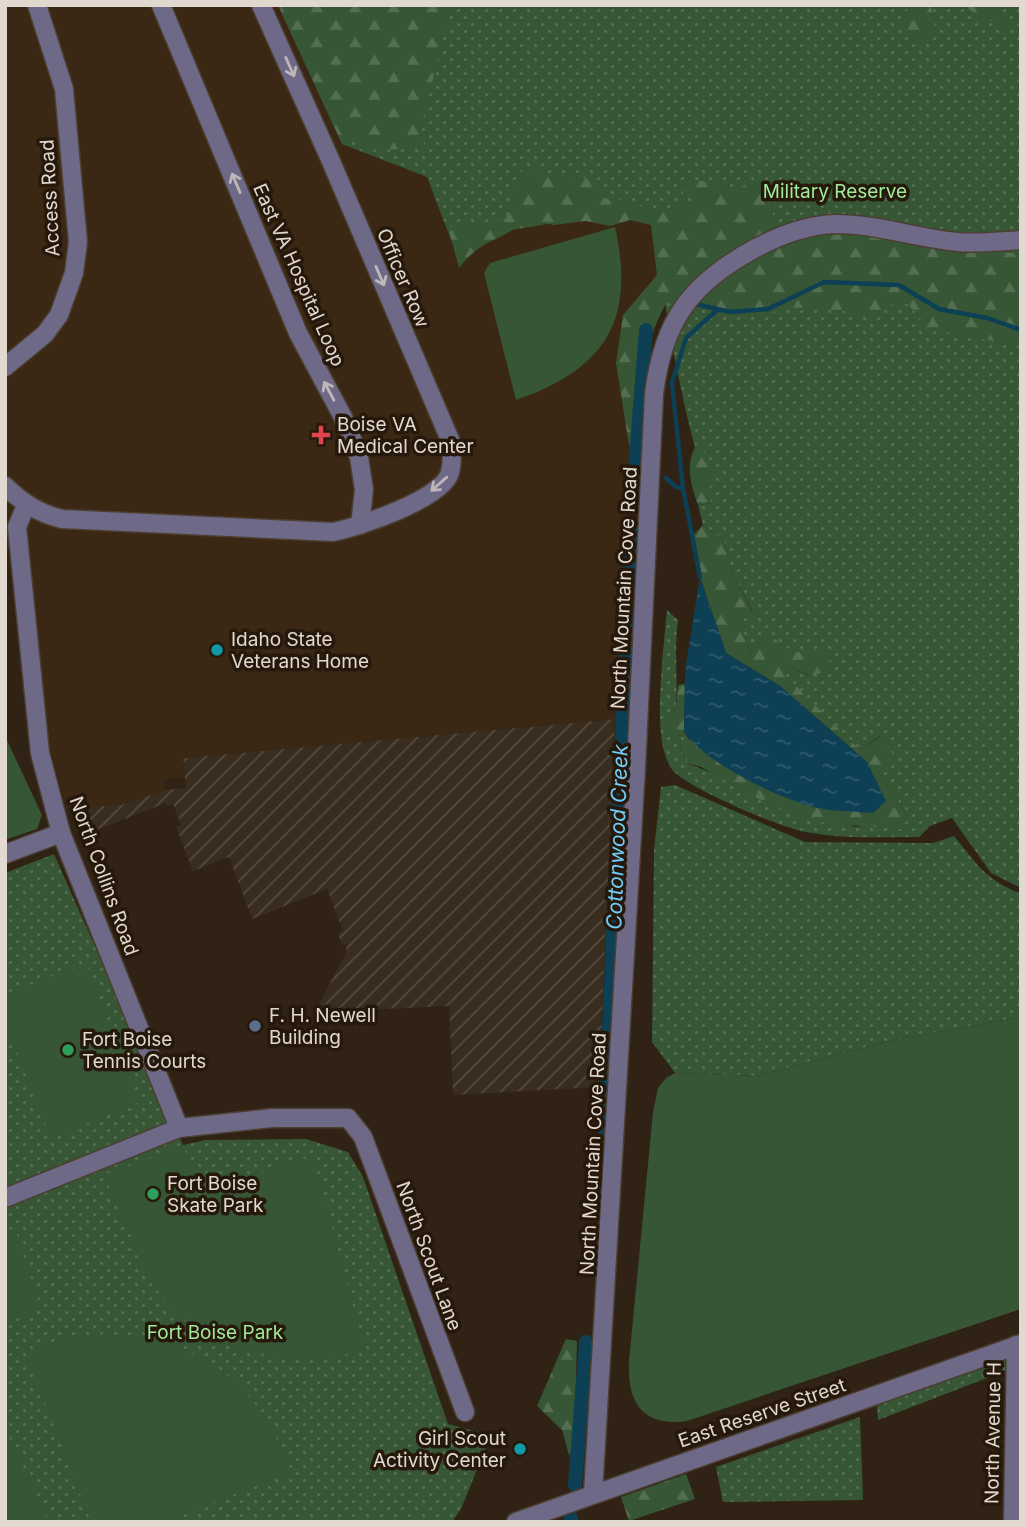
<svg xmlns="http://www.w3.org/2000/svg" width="1026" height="1527" font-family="Inter,sans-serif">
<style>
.industrial{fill:url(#industrial-furrows)}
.built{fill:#3a2814}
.green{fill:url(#green-dots)}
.forest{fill:url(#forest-firs)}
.pitch{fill:#365635}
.water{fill:url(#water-ripples)}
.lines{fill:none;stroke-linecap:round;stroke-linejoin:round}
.stream{stroke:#0d4055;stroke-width:4.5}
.canal{stroke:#0d4055;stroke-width:14}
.minor-casing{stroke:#4c3f32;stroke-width:21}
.minor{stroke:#6d6987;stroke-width:18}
.oneway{stroke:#beb7b9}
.health-dot{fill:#e0444e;stroke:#26180a;stroke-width:2.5}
.culture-dot{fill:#0f9aa8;stroke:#26180a;stroke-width:2.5}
.service-dot{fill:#5c6f8a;stroke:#26180a;stroke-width:2.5}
.leisure-dot{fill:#2e9e5b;stroke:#26180a;stroke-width:2.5}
.labels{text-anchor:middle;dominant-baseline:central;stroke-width:7;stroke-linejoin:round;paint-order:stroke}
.park-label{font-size:19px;fill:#9eec9b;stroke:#26180a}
.street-label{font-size:19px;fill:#e1d8cf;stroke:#26180a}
.poi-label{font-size:19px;fill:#e1d8cf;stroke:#26180a;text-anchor:start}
.water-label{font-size:21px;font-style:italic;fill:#70cdf9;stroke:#26180a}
</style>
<defs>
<pattern id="industrial-furrows" width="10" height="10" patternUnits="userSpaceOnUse" patternTransform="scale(1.75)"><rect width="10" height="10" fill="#392d20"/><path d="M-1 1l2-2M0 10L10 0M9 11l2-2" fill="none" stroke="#554b3f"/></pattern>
<pattern id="green-dots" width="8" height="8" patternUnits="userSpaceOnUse" patternTransform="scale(1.75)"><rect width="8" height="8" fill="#365635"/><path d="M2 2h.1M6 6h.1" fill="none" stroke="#536e51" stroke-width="1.8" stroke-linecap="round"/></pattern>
<pattern id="forest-firs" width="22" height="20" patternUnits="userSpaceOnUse" patternTransform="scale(1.75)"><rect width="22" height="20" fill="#365635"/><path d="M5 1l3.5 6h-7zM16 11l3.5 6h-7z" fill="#536e51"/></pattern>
<pattern id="water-ripples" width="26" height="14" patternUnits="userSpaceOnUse" patternTransform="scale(1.75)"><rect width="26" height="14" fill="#0d4055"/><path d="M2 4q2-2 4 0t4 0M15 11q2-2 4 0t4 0" fill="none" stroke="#305b6c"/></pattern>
</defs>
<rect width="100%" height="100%" fill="#302214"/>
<polygon class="industrial" points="615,719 599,1087 453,1095 449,1006 320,1012 317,1008 345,955 347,944 342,945 338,934 343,931 327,889 252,919 229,857 193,871 176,827 181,825 173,804 167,806 166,803 94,831 86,807 125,804 164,790 186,788 183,758"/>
<polygon class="built" points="5,5 278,5 342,144 428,177 451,240 621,212 653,223 662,286 642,327 622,718 183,758 185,778 164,779 164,790 125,804 67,809 43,721 28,543 5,549"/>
<g class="green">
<path d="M278 5H1021V888L991 873 952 818 930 826 919 837C883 837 847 839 812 833 781 829 698 792 675 773 670 768 667 761 665 754 654 724 664 644 667 610L678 620C674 649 678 678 676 708L667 715 678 736 684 732 688 738 680 745 686 763 855 827 873 825 900 829 906 814 879 773 880 736 860 750 782 673 789 667 810 676 793 652 762 640 751 653 737 621 754 614 732 572 724 540 703 525 698 505 711 503C682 413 666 317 653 223L621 212 451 240 427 177 342 144Z"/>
<path d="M675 785 805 842 933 843 954 836C979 866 982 877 1021 894V1017L894 1040 756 1076 675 1073 652 1042 654 850 661 787Z"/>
<polygon points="54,854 183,1145 205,1140 306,1139 348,1152 363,1177 448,1424 491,1435 461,1509 452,1522 5,1522 5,873"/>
<polygon points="1006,1356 1005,1371 878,1420 877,1406"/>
<polygon points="860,1417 863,1500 723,1502 716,1467"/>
</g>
<g class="forest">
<polygon points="278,5 451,5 420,131 425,148 375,150 353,140 342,144"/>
<polygon points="912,5 931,5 936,33 920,41 908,37 901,27 904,14"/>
<polygon points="1001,5 1003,14 1008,15 1007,31 996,30 992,21 983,22 966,6"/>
<path d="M535 170C554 180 574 176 595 179L603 190 599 198 628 200 644 208 661 212 678 205H691L693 197 683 194 684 184 698 180 740 189 750 179 768 188 761 199 775 210 768 223 814 234 843 232 971 252 1021 253V346L929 329 908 304 888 305 875 318 843 311 787 307 768 314 729 316 668 300C640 349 640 390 637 445H629L616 363 623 315 657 275 651 225 630 220 610 226 586 221 553 225 543 221 533 227 519 226C493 243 480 241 459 268L448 227 495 222 507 217 511 193 521 171Z"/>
<path d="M699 441 716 476 710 487 711 503 698 505C690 483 684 461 699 441Z"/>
<path d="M703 525 724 540 732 572 754 615 737 621 751 653 762 640 773 638 793 652H823L832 665 826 671 811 676 789 667 783 673 860 750 881 736 899 762 879 773 906 814 901 829C868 825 836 827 803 818 776 811 728 781 701 767L686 763 680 744 688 738C727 773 771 790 818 808L867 762 780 686 726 653 700 577 694 534Z"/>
<polygon points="685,684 684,732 678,736 667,731 667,715 676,708 678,685"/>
<polygon points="566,1339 577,1341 574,1453 569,1455 562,1430 537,1406"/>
<polygon points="686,1474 695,1499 629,1521 621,1497"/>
</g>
<g class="pitch">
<path d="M615 227C636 321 605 369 516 400L484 273 490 263Z"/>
<polygon points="5,736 42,815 37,829 5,840"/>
<polygon points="86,964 140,1102 51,1138 5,1023 5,994"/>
<path d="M1021 1017V1309L687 1421C642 1427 627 1402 629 1361L653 1112 658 1088 666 1078 675 1073 756 1076 894 1040Z"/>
<path d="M184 1146 189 1164 201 1175 203 1184 191 1200 300 1157 315 1163 365 1352C281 1364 194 1358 148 1275 139 1259 131 1245 129 1226L126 1227 104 1175Z"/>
<polygon points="5,1228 16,1232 41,1308 5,1324"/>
<path d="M107 1334C205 1342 257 1381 292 1473L160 1522H91L25 1351 68 1337Z"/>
<polygon points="5,1428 49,1522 5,1522"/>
</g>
<path class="water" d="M700 577 726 653 780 686 867 762 886 801 873 813C856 811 836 812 819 808 781 800 707 764 684 732L685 671Z"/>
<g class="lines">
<g class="stream">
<polyline points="695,304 730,312 768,309 824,282 899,285 939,309 987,318 1021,330"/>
<polyline points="666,478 676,487 683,488 700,577"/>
<polyline points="683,488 672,383 686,338 717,310"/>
</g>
<g class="canal">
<polyline points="634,482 646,330"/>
<polyline points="604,1144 631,531"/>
<polyline points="575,1485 586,1342"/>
<polyline points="571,1518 571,1522"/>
</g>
<g class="minor-casing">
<g id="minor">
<polyline points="161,5 298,333 345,421 359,457 364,490 360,525"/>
<polyline points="5,367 45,334 59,315 74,273 78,242 64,89 37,5"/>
<path d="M5 486C23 503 38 513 62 519L333 532C359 527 438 500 449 475 453 465 452 452 451 442L330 159 261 5"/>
<polyline points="26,505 17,527 40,753 61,833 179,1128"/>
<polyline points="5,854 61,833"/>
<polyline points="5,1198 179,1128 272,1118 348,1118 363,1137 465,1412"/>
<path d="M593 1494 636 768 654 394C663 321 690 284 754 249 780 235 806 225 835 224 877 224 916 238 957 242 977 244 1000 241 1021 240"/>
<polyline points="516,1522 1021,1344"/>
<polyline points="1013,1522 1016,1345"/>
</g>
</g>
<use href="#minor" class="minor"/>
</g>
<defs><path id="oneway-shaft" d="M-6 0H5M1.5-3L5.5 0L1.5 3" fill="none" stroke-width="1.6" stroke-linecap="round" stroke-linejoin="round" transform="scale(1.75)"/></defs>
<g class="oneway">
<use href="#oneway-shaft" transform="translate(290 67) rotate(66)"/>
<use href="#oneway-shaft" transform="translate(236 183) rotate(-113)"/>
<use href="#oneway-shaft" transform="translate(380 276) rotate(67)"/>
<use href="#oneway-shaft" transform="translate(329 391) rotate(-118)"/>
<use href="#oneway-shaft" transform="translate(439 484) rotate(139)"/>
</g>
<path class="health-dot" d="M317.5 424.5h7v7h7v7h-7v7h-7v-7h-7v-7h7z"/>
<g class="culture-dot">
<circle cx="217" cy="650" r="7"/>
<circle cx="520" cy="1449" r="7"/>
</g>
<circle class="service-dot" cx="255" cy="1026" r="7"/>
<g class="leisure-dot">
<circle cx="68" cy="1050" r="7"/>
<circle cx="153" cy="1194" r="7"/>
</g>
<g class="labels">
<g class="park-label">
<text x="835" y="191">Military Reserve</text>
<text x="215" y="1332">Fort Boise Park</text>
</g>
<g class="street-label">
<text transform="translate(50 198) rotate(-93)">Access Road</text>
<text transform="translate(299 275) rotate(66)">East VA Hospital Loop</text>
<text transform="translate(403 278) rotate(67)">Officer Row</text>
<text transform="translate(624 588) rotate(-87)">North Mountain Cove Road</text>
<text transform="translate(104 876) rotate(70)">North Collins Road</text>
<text transform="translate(593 1154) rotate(-87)">North Mountain Cove Road</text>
<text transform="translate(429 1256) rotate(70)">North Scout Lane</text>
<text transform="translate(762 1413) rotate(-19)">East Reserve Street</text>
<text transform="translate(993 1433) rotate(-89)">North Avenue H</text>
</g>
<g class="poi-label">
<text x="337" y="424">Boise VA<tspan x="337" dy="22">Medical Center</tspan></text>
<text x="231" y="639">Idaho State<tspan x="231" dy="22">Veterans Home</tspan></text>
<text x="269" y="1015">F. H. Newell<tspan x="269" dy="22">Building</tspan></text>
<text x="82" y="1039">Fort Boise<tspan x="82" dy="22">Tennis Courts</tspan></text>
<text x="167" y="1183">Fort Boise<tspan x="167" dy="22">Skate Park</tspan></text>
<text x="506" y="1438" text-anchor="end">Girl Scout<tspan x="506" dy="22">Activity Center</tspan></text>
</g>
<g class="water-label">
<text transform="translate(617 837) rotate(-88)">Cottonwood Creek</text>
</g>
</g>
<rect width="1026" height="1527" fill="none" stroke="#e1d8cf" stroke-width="14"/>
</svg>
